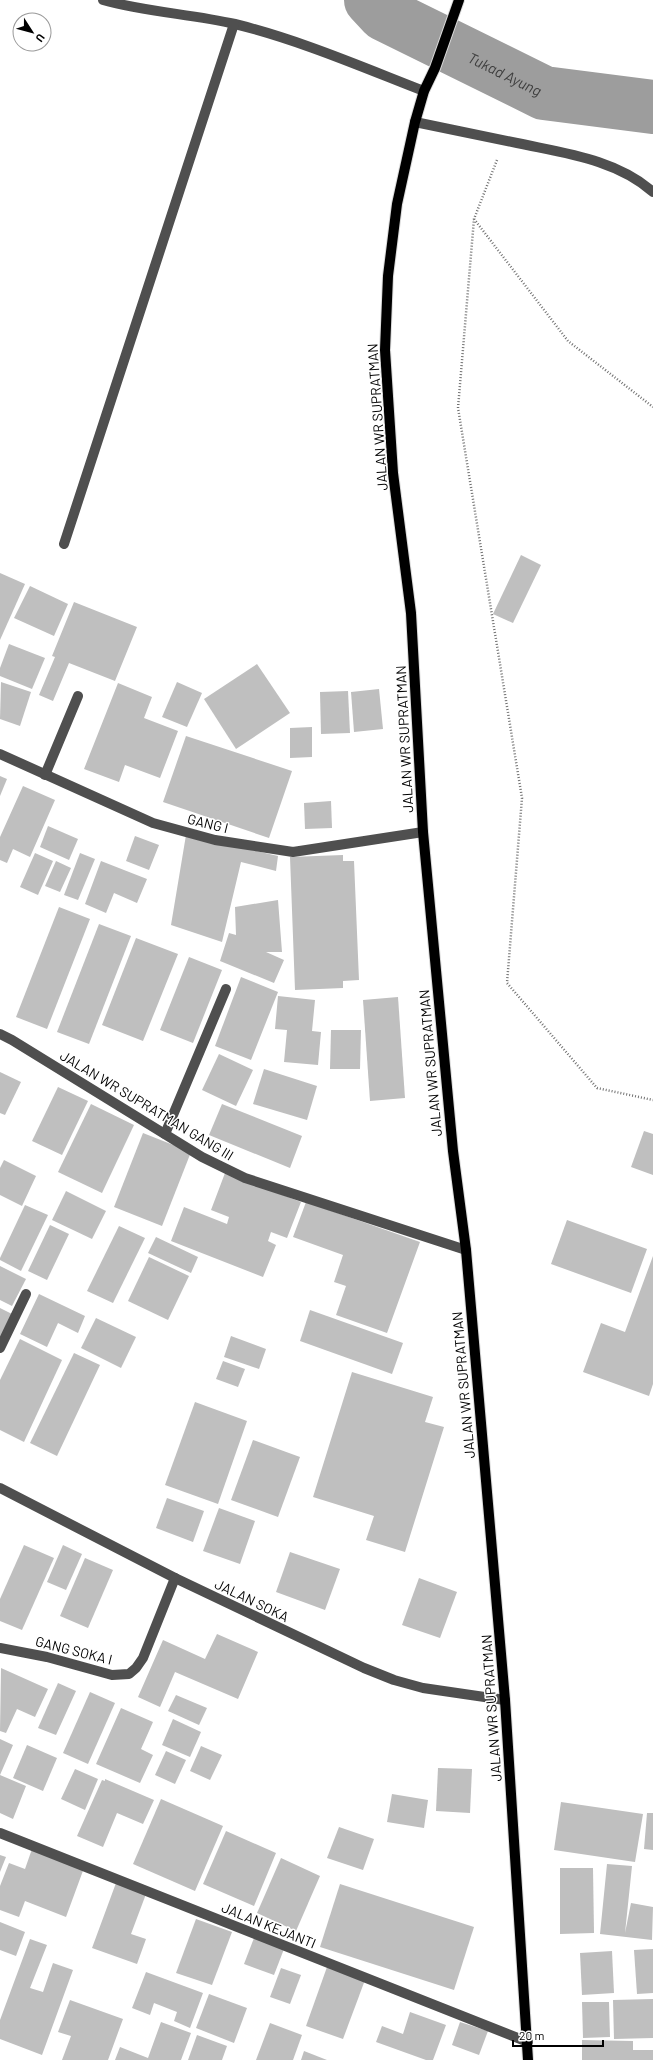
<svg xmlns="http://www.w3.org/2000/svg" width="653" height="2060" font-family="Barlow,sans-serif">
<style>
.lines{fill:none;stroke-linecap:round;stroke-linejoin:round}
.river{stroke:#9d9d9d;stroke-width:54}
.building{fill:#bfbfbf}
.major-casing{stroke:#dbdbdb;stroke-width:12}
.path{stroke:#717171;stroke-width:2.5;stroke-dasharray:1 2;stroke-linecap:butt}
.minor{stroke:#4f4f4f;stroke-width:10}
.major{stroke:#000;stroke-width:10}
.labels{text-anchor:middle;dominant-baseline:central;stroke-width:3;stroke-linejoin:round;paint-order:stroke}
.street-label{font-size:14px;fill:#000;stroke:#fff}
.water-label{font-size:15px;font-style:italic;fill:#3e3e3e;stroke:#fff}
</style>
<rect width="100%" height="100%" fill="#fff"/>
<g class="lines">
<path class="river" id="s1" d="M371 0 384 14 544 93 653 107"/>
</g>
<g class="building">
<polygon points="521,555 541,565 513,623 493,614"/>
<polygon points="0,573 25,584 0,640"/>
<polygon points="30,586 68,604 54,636 14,618"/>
<polygon points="74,602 137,627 115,681 69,663 53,701 39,695 55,657 52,656"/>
<polygon points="9,644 45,658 32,689 0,676 0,668"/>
<polygon points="257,664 290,713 236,749 204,699"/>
<polygon points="1,682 31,692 20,726 0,719"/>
<polygon points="177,682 202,693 187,727 162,717"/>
<polygon points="118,683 152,697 144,718 178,731 160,778 125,765 119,782 84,769"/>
<polygon points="379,689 383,729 354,732 351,692"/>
<polygon points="348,691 350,733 321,734 320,692"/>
<polygon points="312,727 312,757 290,758 290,728"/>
<polygon points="186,736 292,771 269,838 163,802"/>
<polygon points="0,776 7,779 0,796"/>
<polygon points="23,786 55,800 30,857 13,849 7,863 0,860 0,837"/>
<polygon points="331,801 332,828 305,829 304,803"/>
<polygon points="48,826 78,839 69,860 40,847"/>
<polygon points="186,835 278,856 276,871 241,862 222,942 171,925"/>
<polygon points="135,836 159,845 149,870 126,861"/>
<polygon points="35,853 53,861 38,895 20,887"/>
<polygon points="80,853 95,859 78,900 64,895"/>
<polygon points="343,855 343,861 354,861 359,980 343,981 343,988 295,990 290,857"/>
<polygon points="56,861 71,868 60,892 45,886"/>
<polygon points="101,861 147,879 137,903 114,893 106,913 85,904"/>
<polygon points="278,900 282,952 266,952 284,960 274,983 220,961 229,933 236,935 235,907"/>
<polygon points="59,907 90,919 47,1029 16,1017"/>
<polygon points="99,924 131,936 89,1044 57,1032"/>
<polygon points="136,938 178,954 143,1041 102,1025"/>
<polygon points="189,957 222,970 193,1043 160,1030"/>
<polygon points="241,977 278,992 251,1060 215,1046"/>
<polygon points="278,996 315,1000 312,1031 321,1032 318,1065 284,1062 287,1030 275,1029"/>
<polygon points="398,997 405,1098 370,1101 363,1000"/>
<polygon points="331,1030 361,1030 360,1069 330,1069"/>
<polygon points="219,1054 253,1070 236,1106 202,1090"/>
<polygon points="264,1069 317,1086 307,1120 253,1104"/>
<polygon points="0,1072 21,1082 5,1115 0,1113"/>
<polygon points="58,1087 88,1101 62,1155 32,1141"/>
<polygon points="91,1104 134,1125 102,1193 58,1172"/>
<polygon points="222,1104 302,1136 290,1168 209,1135"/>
<polygon points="644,1131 653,1134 653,1175 631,1167"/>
<polygon points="143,1133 191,1152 162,1226 114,1207"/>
<polygon points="4,1160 36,1176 22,1206 0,1195 0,1168"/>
<polygon points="225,1173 301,1202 287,1238 271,1232 268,1241 276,1245 263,1277 171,1241 184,1207 227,1224 229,1217 211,1210"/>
<polygon points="66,1191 106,1211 92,1239 52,1220"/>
<polygon points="306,1202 420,1242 387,1333 336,1315 346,1286 334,1282 343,1255 293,1237"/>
<polygon points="25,1205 48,1215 21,1271 0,1260 0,1258"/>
<polygon points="567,1220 647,1249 631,1293 551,1264"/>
<polygon points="50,1225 69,1234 47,1280 28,1271"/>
<polygon points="119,1226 145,1238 113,1303 87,1291"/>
<polygon points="156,1237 198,1257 191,1273 148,1253"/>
<polygon points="653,1256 653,1384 649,1396 583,1372 601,1323 625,1332"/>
<polygon points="149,1257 189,1276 168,1320 128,1301"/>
<polygon points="0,1266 26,1279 12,1306 0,1300"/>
<polygon points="39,1294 85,1316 78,1333 58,1323 47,1347 20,1334"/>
<polygon points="0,1308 12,1314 0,1339"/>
<polygon points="310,1310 403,1343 392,1374 300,1341"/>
<polygon points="96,1318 136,1337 121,1368 81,1348"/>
<polygon points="231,1336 266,1349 259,1369 224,1357"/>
<polygon points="20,1339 62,1360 24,1442 0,1430 0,1380"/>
<polygon points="74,1353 100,1365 57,1456 30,1443"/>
<polygon points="223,1361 245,1369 238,1387 216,1379"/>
<polygon points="352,1372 433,1397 425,1422 444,1427 405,1552 366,1540 374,1516 313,1497"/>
<polygon points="195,1402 247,1421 218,1504 165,1485"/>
<polygon points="253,1440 300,1457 278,1517 231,1500"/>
<polygon points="167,1498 204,1511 193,1542 156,1528"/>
<polygon points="219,1508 255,1521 240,1564 203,1551"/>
<polygon points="24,1545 54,1558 22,1630 0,1621 0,1599"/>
<polygon points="63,1545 82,1554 66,1590 47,1582"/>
<polygon points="290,1552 340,1569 325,1610 276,1592"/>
<polygon points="85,1558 113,1570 88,1628 60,1616"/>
<polygon points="419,1578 457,1592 440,1638 402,1625"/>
<polygon points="217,1634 258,1652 238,1699 175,1672 160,1707 138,1697 163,1640 205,1659"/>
<polygon points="1,1668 48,1689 35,1717 17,1709 6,1733 0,1731"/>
<polygon points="58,1683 76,1691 56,1735 38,1728"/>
<polygon points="90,1692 115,1703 88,1764 63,1753"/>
<polygon points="176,1695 207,1708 199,1725 168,1711"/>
<polygon points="121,1708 153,1722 141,1749 153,1755 140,1783 96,1764"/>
<polygon points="173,1719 201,1732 190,1757 162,1745"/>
<polygon points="0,1739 13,1745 0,1775 26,1786 13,1819 0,1813"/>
<polygon points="27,1745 57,1758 43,1791 13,1778"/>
<polygon points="201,1746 222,1755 210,1780 190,1771"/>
<polygon points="166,1751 186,1760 175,1784 155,1775"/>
<polygon points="438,1768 472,1769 470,1813 436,1811"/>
<polygon points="75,1769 98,1779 85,1810 61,1799"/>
<polygon points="105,1779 154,1800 143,1824 117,1813 103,1847 77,1836 102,1780 105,1781"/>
<polygon points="392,1794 428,1800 424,1828 387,1822"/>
<polygon points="161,1799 223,1826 195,1891 133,1864"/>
<polygon points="561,1802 643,1814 635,1862 554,1850"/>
<polygon points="647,1813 653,1813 653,1850 644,1849"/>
<polygon points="339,1827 374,1839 363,1870 327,1858"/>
<polygon points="226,1831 276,1853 254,1906 203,1884"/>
<polygon points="32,1849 84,1868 66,1917 25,1901 19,1917 0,1910 0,1886 9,1863 25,1869"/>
<polygon points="0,1855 6,1857 0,1872"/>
<polygon points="281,1858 320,1876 296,1931 257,1913"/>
<polygon points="607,1864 632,1866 625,1933 631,1903 653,1907 652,1940 600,1934"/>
<polygon points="560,1868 593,1868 594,1933 560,1934"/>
<polygon points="116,1883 146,1894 131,1934 146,1939 137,1964 92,1948"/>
<polygon points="340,1884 474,1927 454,1990 320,1947"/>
<polygon points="196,1919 232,1932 212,1985 176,1973"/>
<polygon points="0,1922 25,1932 16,1956 0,1950"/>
<polygon points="254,1938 284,1949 274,1975 244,1964"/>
<polygon points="30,1939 47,1945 30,1988 43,1992 53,1963 73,1970 42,2055 0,2039 0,2020"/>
<polygon points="653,1949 653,1993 637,1994 634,1950"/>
<polygon points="612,1951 614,1993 582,1995 580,1953"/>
<polygon points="327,1967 365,1980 343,2039 306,2026"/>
<polygon points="281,1968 301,1975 290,2004 270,1997"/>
<polygon points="146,1972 203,1993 190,2028 174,2021 177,2012 154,2003 150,2015 132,2008"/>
<polygon points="209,1994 247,2008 234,2043 196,2028"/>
<polygon points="653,1999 653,2038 614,2039 613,2000"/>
<polygon points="70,2000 123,2019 108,2060 62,2060 71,2036 58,2032"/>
<polygon points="582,2002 609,2002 610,2037 583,2038"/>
<polygon points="410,2012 446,2025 433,2060 426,2060 376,2042 382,2026 403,2034"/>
<polygon points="161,2022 191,2033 181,2060 115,2060 120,2047 148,2058"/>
<polygon points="460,2022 488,2031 479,2055 452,2045"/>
<polygon points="270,2023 302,2035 293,2060 256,2060"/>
<polygon points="197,2035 227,2046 222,2060 188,2060"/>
<polygon points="582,2040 633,2041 633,2050 653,2050 653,2060 582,2060"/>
<polygon points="304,2051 327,2060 301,2060"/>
</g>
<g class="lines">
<g class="major-casing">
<polyline id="major" points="459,0 435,68 424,91 415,122 397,204 388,276 385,350 393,473 411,613 423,832 453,1151 466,1250 505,1700 528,2060"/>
</g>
<g class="path">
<polyline points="497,160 474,219 458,408 522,798 507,983 597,1088 653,1100"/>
<polyline points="474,219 568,341 653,407"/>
</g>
<g class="minor">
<path d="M103 0C146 12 191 14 235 24 300 40 362 67 424 91"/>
<path d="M415 122C449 129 483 136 517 143 563 153 616 159 653 192"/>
<polyline points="64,544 234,24"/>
<polyline points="0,754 153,823 215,840 293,852 423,832"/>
<polyline points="45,775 78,696"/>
<polyline points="0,1034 12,1040 202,1157 245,1178 466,1250"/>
<polyline points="165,1134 226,989"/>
<polyline points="0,1348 26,1294"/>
<polyline points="0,1488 175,1578 364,1668 394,1680 423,1688 505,1700"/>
<polyline points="0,1648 47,1657 112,1675 129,1674 136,1668 143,1658 175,1578"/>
<polyline points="0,1833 528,2042"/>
</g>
<use href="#major" class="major"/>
</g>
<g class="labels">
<g class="street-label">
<text transform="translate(377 417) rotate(-94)">JALAN WR SUPRATMAN</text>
<text transform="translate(404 739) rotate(-93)">JALAN WR SUPRATMAN</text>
<text transform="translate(208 823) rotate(14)">GANG I</text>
<text transform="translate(430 1063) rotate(-95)">JALAN WR SUPRATMAN</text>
<text transform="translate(147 1105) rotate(31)">JALAN WR SUPRATMAN GANG III</text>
<text transform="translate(463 1385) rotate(-95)">JALAN WR SUPRATMAN</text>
<text transform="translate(252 1600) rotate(26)">JALAN SOKA</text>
<text transform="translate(74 1650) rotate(14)">GANG SOKA I</text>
<text transform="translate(491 1708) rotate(-94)">JALAN WR SUPRATMAN</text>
<text transform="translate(269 1925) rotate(22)">JALAN KEJANTI</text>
</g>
<g class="water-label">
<text stroke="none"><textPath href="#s1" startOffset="154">Tukad Ayung</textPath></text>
</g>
</g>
<g transform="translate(32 32) rotate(126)"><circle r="19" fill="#ffffff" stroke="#999999"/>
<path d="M0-3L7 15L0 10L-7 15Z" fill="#000000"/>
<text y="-6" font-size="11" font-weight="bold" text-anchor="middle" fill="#000000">U</text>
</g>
<path d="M513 2040v6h90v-6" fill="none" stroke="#000000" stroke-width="2"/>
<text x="519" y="2040" font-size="12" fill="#000000" stroke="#ffffff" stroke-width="3" paint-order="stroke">20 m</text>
</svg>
